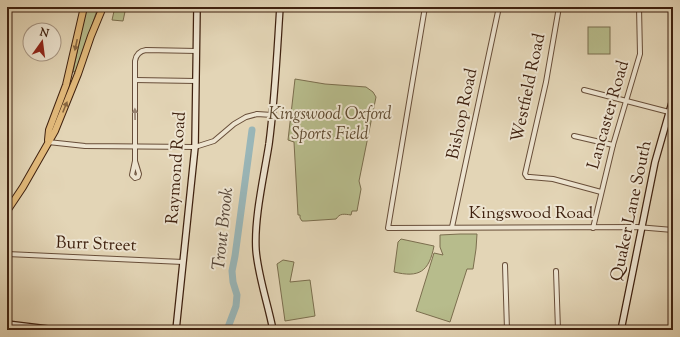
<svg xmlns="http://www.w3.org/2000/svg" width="680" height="337" font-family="'Sorts Mill Goudy',serif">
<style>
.green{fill:#b7bc8c;stroke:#7b6e4e}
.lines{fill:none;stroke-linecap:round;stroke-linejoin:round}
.river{stroke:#99b6b8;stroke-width:7}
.street-casing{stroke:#684e39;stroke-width:6}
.secondary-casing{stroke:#3f210f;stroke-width:8}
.primary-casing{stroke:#3f210f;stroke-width:8}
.street{stroke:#ede4d0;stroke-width:4}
.secondary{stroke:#ede4d0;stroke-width:5.5}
.primary{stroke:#e2ba7b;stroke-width:6}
.oneway{fill:#886640}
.oneway2{fill:#968270}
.labels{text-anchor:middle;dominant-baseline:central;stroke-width:4;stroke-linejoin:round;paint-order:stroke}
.street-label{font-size:17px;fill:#3f210f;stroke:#ede4d0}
.park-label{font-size:17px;font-style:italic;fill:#5d482e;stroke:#ede4d0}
.water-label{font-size:18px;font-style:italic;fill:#564639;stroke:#ede4d0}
</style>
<rect width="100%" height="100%" fill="#e3d5b6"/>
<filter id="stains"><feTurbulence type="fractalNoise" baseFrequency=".005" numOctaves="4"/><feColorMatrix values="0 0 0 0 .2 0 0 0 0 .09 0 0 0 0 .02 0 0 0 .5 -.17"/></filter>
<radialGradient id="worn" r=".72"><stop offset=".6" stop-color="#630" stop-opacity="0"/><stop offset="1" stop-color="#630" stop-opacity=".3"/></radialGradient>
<g class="green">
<polygon points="86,7 98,7 77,71 73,72"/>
<polygon points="115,7 126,7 123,21 112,20"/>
<rect x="588" y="27" width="22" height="27"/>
<path d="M295 79 325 84 366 87 373 92 376 97 359 181 361 189 357 211H352L351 215C344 214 340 213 336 219L306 221H302L300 218V215H298L294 142 288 140Z"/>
<polygon points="460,234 477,234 476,249 473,269 467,269 450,322 416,311 434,253 443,255 440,247 440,235"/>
<path d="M401 239 434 246C429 272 419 278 394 272L398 242Z"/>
<polygon points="283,260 294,262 290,282 310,280 315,316 285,321 277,264"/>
</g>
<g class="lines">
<polyline class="river" points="227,330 236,306 237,295 233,282 232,271 235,256 252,130"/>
<g class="street-casing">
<g id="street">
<polyline points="425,7 388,228 637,227 673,230"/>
<polyline points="559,7 546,82 525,174 527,177 530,177 553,179 601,192"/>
<polyline points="135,80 196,81"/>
<polyline points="584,90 669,112"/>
<polyline points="574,136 613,145"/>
<polyline points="48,142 85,146 195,147 214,141 234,124 246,117 257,114 272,115"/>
<path d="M135 161 132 175 135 178 138 177 139 174 135 161V61C136 55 139 51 146 50L197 51"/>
<polyline points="452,227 499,7"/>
<polyline points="593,228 613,145 640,54 639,7"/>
<polyline points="7,254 183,262"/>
<polyline points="505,265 507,330"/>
<polyline points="556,271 558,330"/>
</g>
</g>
<g class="secondary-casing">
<g id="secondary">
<polyline points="7,324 56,330"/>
<polyline points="176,330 195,147 197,7"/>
<path d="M273 330C268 304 258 276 256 250 254 218 264 176 269 144 275 98 277 53 280 7"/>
<polyline points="621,330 655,162 673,99"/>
</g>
</g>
<g class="primary-casing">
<g id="primary">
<polyline points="48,140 49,130 66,85 84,7"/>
<polyline points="7,211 23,187 55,131 78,74 91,36 103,7"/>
</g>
</g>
<use href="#street" class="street"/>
<use href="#secondary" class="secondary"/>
<use href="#primary" class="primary"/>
</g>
<defs><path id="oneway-solid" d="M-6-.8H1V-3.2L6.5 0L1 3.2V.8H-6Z"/></defs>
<g class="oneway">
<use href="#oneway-solid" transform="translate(76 45) rotate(102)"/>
<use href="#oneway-solid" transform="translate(65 107) rotate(-68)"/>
</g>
<use class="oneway2" href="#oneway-solid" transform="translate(135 114) rotate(-91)"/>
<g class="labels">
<g class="street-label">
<text transform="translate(529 88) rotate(-78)">Westfield Road</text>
<text transform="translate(463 114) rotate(-78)">Bishop Road</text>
<text transform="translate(609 115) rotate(-74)">Lancaster Road</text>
<text transform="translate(177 168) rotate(-86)">Raymond Road</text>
<text transform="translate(632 211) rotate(-78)">Quaker Lane South</text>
<text x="531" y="214">Kingswood Road</text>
<text transform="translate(96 245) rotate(2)">Burr Street</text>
</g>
<g class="park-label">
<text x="330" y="115">Kingswood Oxford<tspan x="330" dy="20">Sports Field</tspan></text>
</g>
<g class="water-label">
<text transform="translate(224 229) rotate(-84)">Trout Brook</text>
</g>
</g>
<rect width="680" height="337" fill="none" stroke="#e3d5b6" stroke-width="24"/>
<rect x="8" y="8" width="664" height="321" fill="none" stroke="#3f210f" stroke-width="2"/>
<rect x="12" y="12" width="656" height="313" fill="none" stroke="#3f210f"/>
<g transform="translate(42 42) rotate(14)"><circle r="19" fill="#ede4d0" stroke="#a79683"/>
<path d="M0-3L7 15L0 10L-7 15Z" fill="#8f2418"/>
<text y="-6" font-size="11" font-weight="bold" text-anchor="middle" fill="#3f210f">N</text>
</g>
<rect width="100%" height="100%" filter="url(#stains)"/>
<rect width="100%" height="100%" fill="url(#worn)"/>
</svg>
